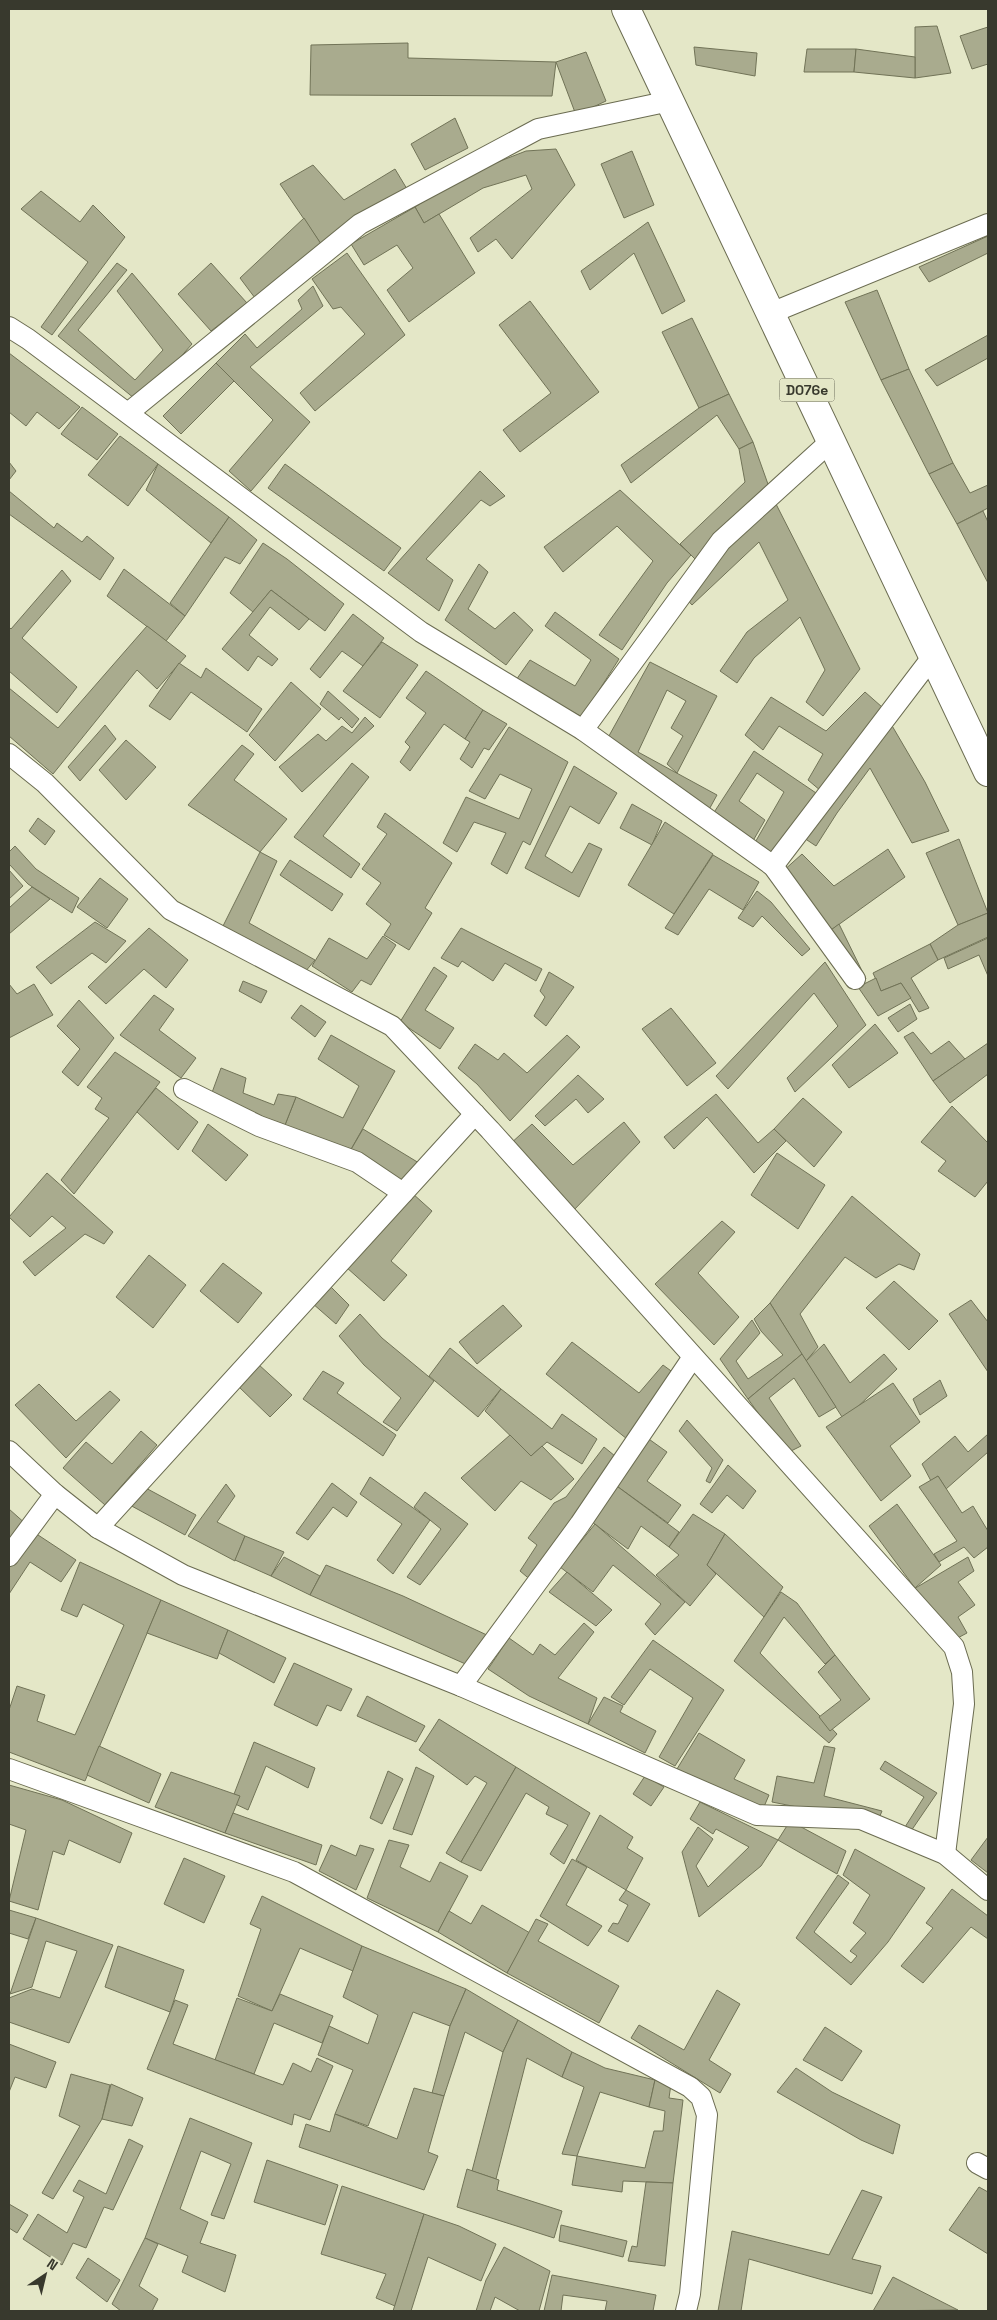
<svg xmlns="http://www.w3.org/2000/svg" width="997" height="2320" font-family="'Space Grotesk',sans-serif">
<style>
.building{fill:#a9ab8e;stroke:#717357}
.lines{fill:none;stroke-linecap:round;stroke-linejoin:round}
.minor-casing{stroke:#6b6c51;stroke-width:22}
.primary-casing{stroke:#6b6c51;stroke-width:30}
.minor{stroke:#fff;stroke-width:20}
.primary{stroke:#fff;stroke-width:28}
.labels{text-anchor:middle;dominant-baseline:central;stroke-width:4;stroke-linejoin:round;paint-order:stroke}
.shield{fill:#e4e7c7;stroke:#6c6d5b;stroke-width:1}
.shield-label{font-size:14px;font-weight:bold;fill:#38392d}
</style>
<rect width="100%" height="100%" fill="#e4e7c7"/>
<g class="building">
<polygon points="937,26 951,73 915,78 915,27"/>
<polygon points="988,27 988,64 972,69 960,36"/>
<polygon points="408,43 408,58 556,62 552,96 310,95 311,45"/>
<polygon points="694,47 757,53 755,76 696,65"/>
<polygon points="807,49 856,49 854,72 804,72"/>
<polygon points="856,49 915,57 915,78 854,72"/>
<polygon points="586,52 606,101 576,115 556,62"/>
<polygon points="455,118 468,148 425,170 411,144"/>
<polygon points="556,149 575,185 512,259 496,239 478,252 470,238 532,189 526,175 483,188 424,223 415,207 467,174 526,151"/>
<polygon points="632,151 654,205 624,218 601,164"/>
<polygon points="313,165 344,200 395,169 407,189 321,244 280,184"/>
<polygon points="41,191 80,222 93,205 125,237 52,335 41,327 88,262 21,209"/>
<polygon points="415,207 424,223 439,214 475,273 409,322 387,290 413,268 397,245 364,265 351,244"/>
<polygon points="304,218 321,244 255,298 240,278"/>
<polygon points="648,222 685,301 662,314 634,253 590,290 581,271"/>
<polygon points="988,236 988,253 929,282 919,267"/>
<polygon points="347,253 405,335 315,411 300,393 365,334 341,307 333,309 312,279"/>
<polygon points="117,263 127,270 78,330 135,380 163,350 117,291 132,273 192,344 140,403 58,336"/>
<polygon points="211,263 247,303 211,331 178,294"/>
<polygon points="313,286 323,306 250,367 310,422 251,491 229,471 273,420 216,363 245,334 257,348 302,309 298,300"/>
<polygon points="877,290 909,369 881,380 845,302"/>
<polygon points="530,301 599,392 520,452 503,430 551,393 499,325"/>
<polygon points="692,318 729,394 699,408 662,332"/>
<polygon points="988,335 988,358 937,386 925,370"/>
<polygon points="9,353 80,407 59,429 37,412 26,426 9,412"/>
<polygon points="216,363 234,381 181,434 163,416"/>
<polygon points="909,369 953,463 929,474 881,380"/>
<polygon points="729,394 753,442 739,449 717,415 631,483 621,465 699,408"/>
<polygon points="82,407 118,434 97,460 61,434"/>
<polygon points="120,436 158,464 128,506 88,475"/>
<polygon points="753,442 769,487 695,559 680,544 745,482 739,449"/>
<polygon points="9,462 16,471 9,480"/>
<polygon points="953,463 970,493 988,485 988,508 957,524 929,474"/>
<polygon points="158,464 229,517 211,543 146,490"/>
<polygon points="285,464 401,548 384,571 268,488"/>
<polygon points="480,471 505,496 490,506 481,500 426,559 453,580 439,611 388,573"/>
<polygon points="620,490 691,555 667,583 622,650 599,635 653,561 617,526 563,572 544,547"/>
<polygon points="9,491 54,528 57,523 82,542 87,536 114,558 100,580 9,514"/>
<polygon points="776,504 860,669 823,716 806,702 825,670 800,617 754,658 737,683 720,671 747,632 788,600 759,542 692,605 684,596 745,519"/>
<polygon points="983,511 988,522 988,583 957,524"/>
<polygon points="229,517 257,540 240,564 225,557 185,616 170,603"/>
<polygon points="263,543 287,559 344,604 325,631 271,590 253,612 230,593"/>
<polygon points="479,564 488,572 468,609 495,629 514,612 533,630 506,665 445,620"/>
<polygon points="124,569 185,616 166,641 107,596"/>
<polygon points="62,570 71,581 22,638 77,687 57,713 9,671 9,627 11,629"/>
<polygon points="271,590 309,619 299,630 270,607 249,635 278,659 272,666 258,656 248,671 222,649"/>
<polygon points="555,612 619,659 582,717 516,680 530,660 575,686 591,660 545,626"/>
<polygon points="353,614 384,638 363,666 342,651 320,678 310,669"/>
<polygon points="147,626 186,656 157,689 137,670 53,774 9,736 9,688 58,728"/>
<polygon points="382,642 418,665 380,718 343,691"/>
<polygon points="650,662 717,696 677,773 667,764 683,736 671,728 686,701 667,690 638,752 717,795 706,815 600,752"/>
<polygon points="179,663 201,678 206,668 262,709 247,732 191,692 170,720 149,706"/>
<polygon points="426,671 483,710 465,739 444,724 410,771 400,762 410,747 405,742 426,713 406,698"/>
<polygon points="291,682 321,709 275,761 249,735"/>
<polygon points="328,691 359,719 352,728 341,717 339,720 320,704"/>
<polygon points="865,692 882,707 821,791 808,780 823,754 779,726 763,750 745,735 771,697 826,731"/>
<polygon points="483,710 507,724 489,750 484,748 472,768 460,759 470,742 465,739"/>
<polygon points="365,717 374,726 302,792 279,767 318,734 326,741 342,726 352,733"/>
<polygon points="891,724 925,782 949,831 912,843 870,768 837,813 816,846 804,838"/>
<polygon points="105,725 116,739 80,781 68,767"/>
<polygon points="509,727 568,762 530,845 523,841 507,874 491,864 506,833 474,822 457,852 443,843 466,797 519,819 532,789 500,774 485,799 469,791"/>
<polygon points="126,740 156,767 126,800 99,770"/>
<polygon points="242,745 254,754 234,780 287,819 260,852 188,805"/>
<polygon points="754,751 819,795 772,859 753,846 784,792 757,773 739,801 765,820 750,846 711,817"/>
<polygon points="352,763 369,777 323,836 360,864 351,878 294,837"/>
<polygon points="574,766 617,793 599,824 570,806 545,856 572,873 589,843 602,849 579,897 525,868"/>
<polygon points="632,804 662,821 652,845 620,828"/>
<polygon points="385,813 452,863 425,908 432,913 409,950 384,935 391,924 366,904 381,883 362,869 387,834 377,827"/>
<polygon points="38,818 55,831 45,845 29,831"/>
<polygon points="665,822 713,854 674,914 628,885"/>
<polygon points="959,839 988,913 958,925 926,853"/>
<polygon points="15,846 36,869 79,898 72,913 28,884 9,864 9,852"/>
<polygon points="888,849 905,877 827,933 782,872 802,854 834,886"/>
<polygon points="260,852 277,861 249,923 315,960 305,972 223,926"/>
<polygon points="713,855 759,882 743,910 709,889 678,935 665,928"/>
<polygon points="290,860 343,894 332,911 280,875"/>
<polygon points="9,870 23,886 9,899"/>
<polygon points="100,878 128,899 107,928 77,907"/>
<polygon points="32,887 50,899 9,934 9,908"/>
<polygon points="757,891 771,902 810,949 802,956 762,916 753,927 738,918"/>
<polygon points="988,913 988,937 938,960 930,944 958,925"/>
<polygon points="95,922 126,941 106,963 92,953 51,984 36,967"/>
<polygon points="839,924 866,979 854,985 827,933"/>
<polygon points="149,928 188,960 166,988 144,969 106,1004 88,987"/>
<polygon points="461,928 542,969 536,981 505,963 493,981 462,961 458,967 441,958"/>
<polygon points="383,936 396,945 371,985 361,980 352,992 312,966 329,938 367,959"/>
<polygon points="988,938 988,976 979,955 948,969 944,958"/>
<polygon points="930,944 938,960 911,978 929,1008 919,1012 901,983 881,991 873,973"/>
<polygon points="825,962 866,1025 795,1092 787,1078 838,1026 814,993 728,1089 716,1076"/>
<polygon points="434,967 447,976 425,1010 454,1028 440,1049 400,1022"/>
<polygon points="549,972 574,987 546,1026 534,1016 545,997 540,991"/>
<polygon points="876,978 881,991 901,983 911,998 878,1016 858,987"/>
<polygon points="243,981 267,991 261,1003 239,991"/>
<polygon points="9,984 17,994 34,984 53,1015 9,1038"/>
<polygon points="154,995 174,1009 159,1030 196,1058 181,1078 120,1035"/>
<polygon points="79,1000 114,1038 78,1086 62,1072 80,1049 57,1026"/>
<polygon points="910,1004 917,1019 898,1032 888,1018"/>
<polygon points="301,1005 326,1022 315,1037 291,1018"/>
<polygon points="671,1008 716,1063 687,1086 642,1029"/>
<polygon points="875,1024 898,1053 849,1088 832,1065"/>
<polygon points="913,1032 931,1054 949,1041 965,1059 933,1081 904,1037"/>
<polygon points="331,1035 395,1071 349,1153 285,1125 296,1097 343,1118 359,1086 318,1059"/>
<polygon points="567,1035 580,1047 510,1121 477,1084 458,1068 475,1044 498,1060 504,1053 527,1073"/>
<polygon points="988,1043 988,1074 950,1103 933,1081"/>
<polygon points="115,1052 160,1082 74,1194 61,1180 109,1118 95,1109 102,1098 87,1087"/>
<polygon points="221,1068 246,1078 243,1093 274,1105 278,1094 296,1097 285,1125 210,1098"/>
<polygon points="578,1075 604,1099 588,1113 576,1099 545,1126 535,1116"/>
<polygon points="156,1088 198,1122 178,1150 137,1112"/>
<polygon points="716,1094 758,1143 774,1129 786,1141 754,1173 707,1117 674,1149 664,1137"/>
<polygon points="803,1098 842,1132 814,1167 774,1129"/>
<polygon points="952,1106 988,1143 988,1181 975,1197 938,1171 946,1161 921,1142"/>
<polygon points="624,1122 640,1142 571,1213 509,1145 532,1124 573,1165"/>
<polygon points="208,1124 248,1155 226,1181 192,1151"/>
<polygon points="363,1129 419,1163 404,1187 349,1153"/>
<polygon points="777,1153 825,1185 798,1229 751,1195"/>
<polygon points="47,1173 113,1232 104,1244 85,1234 35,1276 23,1262 66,1228 52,1216 30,1237 9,1217"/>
<polygon points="412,1193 432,1211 391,1261 407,1275 384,1301 346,1267"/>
<polygon points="852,1196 920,1254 914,1270 899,1264 876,1278 845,1257 800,1314 818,1347 806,1361 770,1303"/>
<polygon points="722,1221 735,1232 698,1273 739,1317 714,1345 655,1284"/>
<polygon points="149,1255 186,1285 153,1328 116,1297"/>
<polygon points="223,1263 262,1293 238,1323 200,1291"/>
<polygon points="894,1281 938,1321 909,1350 866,1308"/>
<polygon points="328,1284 349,1305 336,1324 312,1303"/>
<polygon points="971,1300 988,1322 988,1372 949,1314"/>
<polygon points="770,1303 802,1354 748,1399 720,1359 752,1320 760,1333 736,1361 748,1379 783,1355 761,1331 754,1319"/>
<polygon points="503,1305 522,1326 477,1364 459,1342"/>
<polygon points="360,1314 382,1338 434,1381 397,1431 383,1422 401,1398 364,1365 339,1336"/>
<polygon points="572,1342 639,1393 663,1365 678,1376 627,1439 546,1374"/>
<polygon points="824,1344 850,1383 884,1354 897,1369 844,1420 806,1361"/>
<polygon points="450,1348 501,1389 478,1417 429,1376"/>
<polygon points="802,1354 836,1407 819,1417 794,1378 769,1398 801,1446 787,1453 748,1399"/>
<polygon points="258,1364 292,1395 270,1417 238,1386"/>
<polygon points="323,1371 344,1383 337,1393 396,1435 383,1456 303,1399"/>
<polygon points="940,1380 947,1396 920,1415 913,1399"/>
<polygon points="893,1383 920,1422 890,1446 911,1476 881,1501 826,1427"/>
<polygon points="39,1384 76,1421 110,1391 120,1400 66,1458 15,1405"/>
<polygon points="501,1389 552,1429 562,1414 597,1439 582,1464 547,1442 531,1456 485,1411"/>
<polygon points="687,1420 723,1460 710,1483 706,1481 712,1468 679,1431"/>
<polygon points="141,1431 157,1445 105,1505 63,1468 86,1442 112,1464"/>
<polygon points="988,1434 988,1452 946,1489 938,1476 931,1481 922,1464 955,1436 968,1452"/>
<polygon points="510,1435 531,1456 542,1446 574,1479 551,1500 521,1481 495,1511 461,1478"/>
<polygon points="646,1437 667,1452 647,1481 681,1505 668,1523 614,1484"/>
<polygon points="604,1447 615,1456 533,1582 520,1571 537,1545 528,1538 554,1503 566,1497"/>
<polygon points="728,1465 756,1491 743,1509 727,1495 712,1513 700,1504"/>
<polygon points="938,1476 962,1513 973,1506 988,1531 988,1547 974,1558 964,1547 939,1562 934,1554 957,1541 919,1487"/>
<polygon points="370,1477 430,1520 393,1574 377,1560 402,1524 360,1494"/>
<polygon points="332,1483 357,1502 347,1517 333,1507 308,1540 296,1533"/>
<polygon points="226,1484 235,1496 217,1522 245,1536 235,1561 188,1536"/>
<polygon points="614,1484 679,1532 669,1547 641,1526 628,1549 592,1522"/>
<polygon points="142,1486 196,1515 185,1535 128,1504"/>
<polygon points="425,1492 468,1524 420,1585 407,1577 441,1529 414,1507"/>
<polygon points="897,1504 941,1565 915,1588 869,1526"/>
<polygon points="9,1509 27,1525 9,1550"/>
<polygon points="693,1514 725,1534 707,1565 716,1574 690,1606 656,1575 679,1555 669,1547"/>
<polygon points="595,1524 685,1602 655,1635 645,1624 661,1604 613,1565 593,1592 560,1567"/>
<polygon points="32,1531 76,1560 61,1582 30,1562 9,1594 9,1565"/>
<polygon points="725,1534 783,1587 764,1617 707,1565"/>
<polygon points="245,1536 284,1552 271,1576 235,1560"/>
<polygon points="284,1557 320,1576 310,1595 271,1576"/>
<polygon points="968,1557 974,1571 958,1582 975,1605 958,1617 967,1633 952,1641 912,1590"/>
<polygon points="80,1562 161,1600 85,1781 9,1752 9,1710 17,1686 45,1695 37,1721 75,1735 124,1625 83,1604 77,1617 61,1610"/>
<polygon points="326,1565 403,1596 489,1636 470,1666 310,1595"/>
<polygon points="567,1572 612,1610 596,1626 549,1592"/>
<polygon points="781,1592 797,1603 835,1655 825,1664 784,1617 760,1653 837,1734 829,1743 734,1661"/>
<polygon points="161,1600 228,1630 217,1659 147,1633"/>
<polygon points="584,1623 594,1632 558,1678 597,1698 588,1724 529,1696 488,1669 509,1638 533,1655 540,1644 555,1655"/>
<polygon points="228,1630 286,1658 274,1683 219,1653"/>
<polygon points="653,1640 724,1690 675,1766 659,1757 693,1698 650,1669 624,1705 611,1697"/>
<polygon points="835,1655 870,1699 830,1731 819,1717 841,1700 818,1672"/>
<polygon points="294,1663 352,1689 341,1711 327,1705 317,1726 274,1705"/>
<polygon points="367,1696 425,1726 416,1742 357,1716"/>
<polygon points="604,1697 623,1706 620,1712 656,1731 645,1753 588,1724"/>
<polygon points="439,1719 516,1767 461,1862 446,1853 487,1783 475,1776 467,1785 419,1750"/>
<polygon points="699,1733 745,1760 734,1779 769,1795 763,1809 726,1794 677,1769"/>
<polygon points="254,1742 315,1768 308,1788 266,1766 248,1810 231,1802"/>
<polygon points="99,1746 161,1774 149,1803 87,1775"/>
<polygon points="824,1746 835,1748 824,1796 882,1811 877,1823 772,1802 777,1776 814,1783"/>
<polygon points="885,1761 937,1793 911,1831 905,1827 924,1797 880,1769"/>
<polygon points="416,1767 434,1776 412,1835 393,1829"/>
<polygon points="516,1767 590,1813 564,1864 550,1854 568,1825 546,1814 549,1807 526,1793 481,1871 461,1862"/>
<polygon points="388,1771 403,1779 382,1824 370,1818"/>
<polygon points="171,1772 240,1796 225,1833 155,1807"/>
<polygon points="645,1776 664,1787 651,1806 633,1794"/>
<polygon points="9,1785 62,1800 132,1833 120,1863 69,1840 64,1855 53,1851 38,1910 9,1901 26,1830 9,1824"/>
<polygon points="700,1802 778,1840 761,1866 699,1917 682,1852 698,1827 713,1839 696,1866 708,1887 749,1847 716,1829 713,1834 690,1819"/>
<polygon points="233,1813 322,1845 316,1865 225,1833"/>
<polygon points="600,1815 633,1837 627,1848 643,1858 626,1890 576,1860"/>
<polygon points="790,1821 846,1851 837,1874 778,1840"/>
<polygon points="988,1837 988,1873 971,1860"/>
<polygon points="389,1840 409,1845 400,1867 430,1882 440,1862 468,1876 438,1932 367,1898"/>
<polygon points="331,1845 356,1856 360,1845 374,1849 356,1890 319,1871"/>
<polygon points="855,1849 925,1888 888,1942 851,1985 796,1938 838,1875 849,1883 814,1932 851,1963 857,1956 850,1951 866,1933 853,1923 870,1895 843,1875"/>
<polygon points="184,1858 225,1876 204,1923 164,1904"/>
<polygon points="572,1859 587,1867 566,1905 602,1926 588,1946 540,1916"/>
<polygon points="952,1889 988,1916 988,1939 971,1927 923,1983 901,1966 933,1928 926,1923"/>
<polygon points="626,1890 650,1904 628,1942 608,1931 613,1923 618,1924 628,1905 619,1900"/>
<polygon points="262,1896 362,1946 353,1971 300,1948 272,2011 238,1996 261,1929 250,1924"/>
<polygon points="482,1905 530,1933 507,1973 438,1932 449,1911 471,1924"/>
<polygon points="9,1910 36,1918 28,1939 9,1933"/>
<polygon points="36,1918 113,1945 69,2043 9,2022 9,1998 32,1989 60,1998 77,1951 46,1941 32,1987 10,1994"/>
<polygon points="536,1919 548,1924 538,1941 619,1986 599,2023 507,1973"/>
<polygon points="118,1946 184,1970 170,2012 105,1987"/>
<polygon points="362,1946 466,1989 450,2026 413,2012 368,2126 335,2114 353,2070 318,2055 329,2026 368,2044 378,2015 343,1997"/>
<polygon points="466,1989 518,2020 503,2052 465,2032 444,2096 432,2093 450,2026"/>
<polygon points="717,1990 740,2004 709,2060 731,2074 720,2093 631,2038 639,2025 684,2050"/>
<polygon points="280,1994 333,2016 322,2043 274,2023 254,2074 215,2060 237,1998 272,2011"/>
<polygon points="175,2000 188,2005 173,2044 283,2085 293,2063 311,2072 317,2058 333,2066 310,2120 294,2114 292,2125 147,2069"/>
<polygon points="518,2020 572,2052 562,2077 527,2058 496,2179 472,2171 503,2052"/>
<polygon points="825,2027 862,2051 842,2081 803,2060"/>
<polygon points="9,2044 56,2062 46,2088 15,2077 9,2092"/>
<polygon points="572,2052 605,2068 655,2080 649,2107 600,2092 577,2156 562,2154 584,2087 562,2077"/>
<polygon points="796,2068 832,2092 900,2125 893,2154 861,2140 777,2092"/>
<polygon points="71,2074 110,2085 102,2119 53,2199 42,2193 80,2126 59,2116"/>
<polygon points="655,2080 671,2084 669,2098 683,2100 673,2183 623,2181 622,2192 572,2185 577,2156 645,2168 654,2131 663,2131 665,2111 649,2107"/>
<polygon points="111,2084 143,2098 132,2126 102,2119"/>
<polygon points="414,2088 444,2096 428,2152 438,2156 424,2190 299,2147 306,2124 330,2132 335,2114 397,2139"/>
<polygon points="190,2118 252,2143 224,2219 211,2215 231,2164 201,2151 180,2209 208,2222 200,2243 236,2255 225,2292 182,2272 188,2256 145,2238"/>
<polygon points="129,2139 143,2146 113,2210 104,2207 86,2248 73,2243 62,2265 23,2239 38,2214 67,2233 84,2197 73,2191 79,2180 106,2194"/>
<polygon points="267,2160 338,2185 325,2225 254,2202"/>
<polygon points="467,2169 499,2180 497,2190 562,2211 554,2238 457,2207"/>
<polygon points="646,2182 673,2183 665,2266 628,2261 632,2246 637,2247"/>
<polygon points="342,2186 424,2214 395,2306 376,2298 386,2274 321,2254"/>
<polygon points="979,2187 988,2192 988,2254 949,2230"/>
<polygon points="862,2190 882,2197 852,2259 881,2266 872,2294 749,2259 741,2311 718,2311 732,2231 829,2255"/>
<polygon points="9,2204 28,2215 17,2233 9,2228"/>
<polygon points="424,2214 459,2226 496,2244 481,2281 428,2257 411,2311 393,2311"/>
<polygon points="561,2225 627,2241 623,2257 559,2241"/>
<polygon points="145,2238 158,2244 139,2286 158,2299 152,2311 121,2311 112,2304"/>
<polygon points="504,2247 550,2271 539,2311 520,2311 495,2297 490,2311 476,2311 486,2280"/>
<polygon points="88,2258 120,2280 107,2302 76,2278"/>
<polygon points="552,2275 656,2295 653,2311 605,2311 607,2301 563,2295 561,2311 544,2311"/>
<polygon points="893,2277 958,2310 873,2311"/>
</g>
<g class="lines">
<g class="minor-casing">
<g id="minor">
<polyline points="771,313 988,224"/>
<polyline points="9,327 28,339 421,632 583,730 773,866 855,979"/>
<polyline points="128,413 360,224 538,129 670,101"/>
<polyline points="583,730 721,541 831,441"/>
<polyline points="9,754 45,783 171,910 392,1026 490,1130 954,1647 962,1672 964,1704 945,1854"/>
<polyline points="773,866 933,656"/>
<polyline points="184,1089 259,1126 357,1162 403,1193"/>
<polyline points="9,1451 55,1494 98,1528 183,1575 461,1686 757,1815 861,1819 945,1854 988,1890"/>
<polyline points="98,1528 475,1114"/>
<polyline points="9,1556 55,1494"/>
<polyline points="461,1686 580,1524 693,1357"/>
<polyline points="9,1769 294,1872 690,2087 701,2097 707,2115 690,2294 686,2311"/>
<polyline points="977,2163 988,2169"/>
</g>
</g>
<g class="primary-casing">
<polyline id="primary" points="626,9 988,772"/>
</g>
<use href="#minor" class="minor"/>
<use href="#primary" class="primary"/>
</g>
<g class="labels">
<rect class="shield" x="779.5" y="378.5" width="55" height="23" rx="4"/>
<g class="shield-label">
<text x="807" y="390">D076e</text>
</g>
</g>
<rect width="997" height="2320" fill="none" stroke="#38392d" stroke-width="20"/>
<g transform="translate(45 2275) rotate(35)" stroke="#e4e7c7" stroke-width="4" paint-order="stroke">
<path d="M0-4L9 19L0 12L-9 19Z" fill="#38392d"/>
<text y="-8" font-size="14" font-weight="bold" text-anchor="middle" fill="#38392d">N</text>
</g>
</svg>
